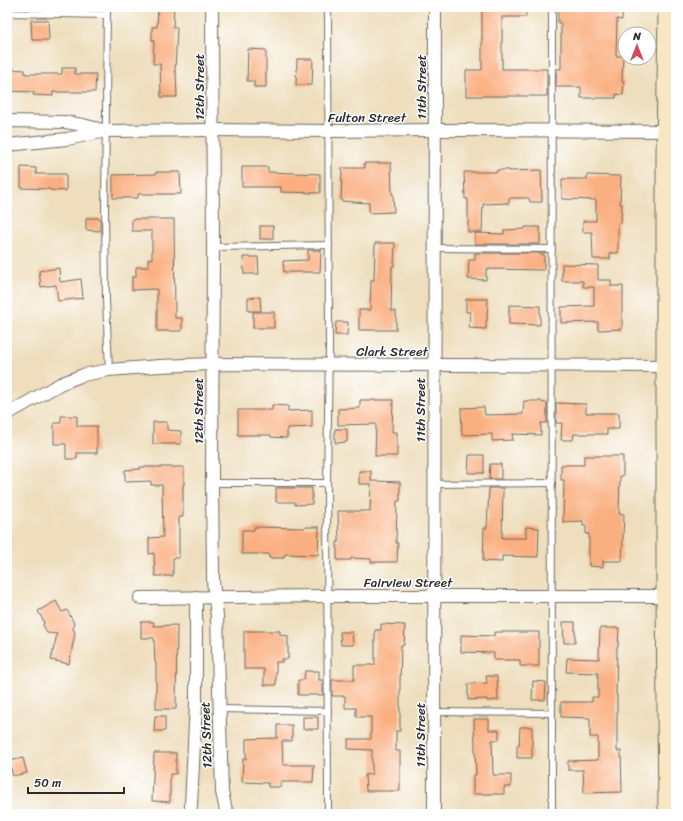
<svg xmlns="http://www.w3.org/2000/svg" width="683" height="821" font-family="Sriracha,sans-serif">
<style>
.green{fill:#a1dd90;stroke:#66845e}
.building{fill:#faaf80}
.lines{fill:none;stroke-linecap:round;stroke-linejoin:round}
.lane-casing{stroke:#6f6a5e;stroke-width:8}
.street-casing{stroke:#6f6a5e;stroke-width:14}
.secondary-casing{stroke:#6f6a5e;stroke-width:19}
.lane{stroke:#fff;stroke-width:6}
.street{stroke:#fff;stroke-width:12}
.secondary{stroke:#f7e8c3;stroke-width:17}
.labels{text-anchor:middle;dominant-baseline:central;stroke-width:3;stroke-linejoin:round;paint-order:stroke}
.street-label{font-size:13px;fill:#2b2b2b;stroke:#fff}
</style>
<rect width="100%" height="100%" fill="#fff"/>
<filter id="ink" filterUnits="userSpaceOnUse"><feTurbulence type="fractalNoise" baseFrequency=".025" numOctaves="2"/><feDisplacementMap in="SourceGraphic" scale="8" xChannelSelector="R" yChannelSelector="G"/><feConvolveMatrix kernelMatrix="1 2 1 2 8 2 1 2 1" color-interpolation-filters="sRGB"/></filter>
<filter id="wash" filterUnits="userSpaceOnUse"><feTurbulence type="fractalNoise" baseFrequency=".012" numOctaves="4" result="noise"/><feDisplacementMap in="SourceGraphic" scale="16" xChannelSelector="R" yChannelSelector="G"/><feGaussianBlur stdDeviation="0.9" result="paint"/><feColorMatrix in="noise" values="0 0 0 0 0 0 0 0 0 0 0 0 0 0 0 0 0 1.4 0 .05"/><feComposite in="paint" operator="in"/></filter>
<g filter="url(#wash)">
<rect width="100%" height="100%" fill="#eedebd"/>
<g class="green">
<polygon points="673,7 676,7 676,117 673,111"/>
<polygon points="676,145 676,351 673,346 673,152"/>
<polygon points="675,378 676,378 676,584 673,580 673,385"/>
<polygon points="676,609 676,808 674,806 673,614"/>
</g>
<g id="blocks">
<g class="building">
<polygon points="158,7 174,7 173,27 177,27 175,72 176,72 177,97 161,97 160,64 153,64 154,41 152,41 152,27 157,27"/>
<polygon points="482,7 526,7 526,17 502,17 502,69 547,69 547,96 466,96 466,70 482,70"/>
<polygon points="558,7 623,7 622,20 617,19 616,56 623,56 622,81 624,81 623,95 616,94 616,98 581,98 581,87 556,87 556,69 561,69 561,23 558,23"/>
<polygon points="31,20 48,20 49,40 32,40"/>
<polygon points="248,49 266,50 266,87 254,87 254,81 247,81"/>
<polygon points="297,59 313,59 312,85 296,85"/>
<polygon points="62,68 75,68 75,74 96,74 95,92 53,92 53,96 33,95 34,92 7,91 7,69 25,70 25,74 62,74"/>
<polygon points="364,163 391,163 392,194 393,194 394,212 369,213 369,203 341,201 342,168 365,168"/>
<polygon points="21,167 36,168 36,174 66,174 66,191 50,190 50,189 21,188"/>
<polygon points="242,167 268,167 268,172 320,174 320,193 281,192 281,187 242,187"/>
<polygon points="497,170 509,170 509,171 541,170 542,202 530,202 529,198 509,198 509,203 483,204 482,232 468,232 468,199 465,199 464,172 497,172"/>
<polygon points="156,172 180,172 181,194 138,194 138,198 113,198 113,175 156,174"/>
<polygon points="587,175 621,176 620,204 622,204 621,223 618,223 618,253 610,253 610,259 593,259 592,232 583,232 583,221 596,221 596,200 562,199 562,179 587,179"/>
<polygon points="86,218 100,218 100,231 86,230"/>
<polygon points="132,219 174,219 175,318 182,318 182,331 157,331 157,289 132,290 132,277 136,277 136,267 148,267 148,259 152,259 152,231 132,231"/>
<rect x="260" y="226" width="13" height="13"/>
<polygon points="525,227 540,227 540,244 475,244 475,233 504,234 504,230 525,229"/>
<polygon points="375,243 395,243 394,266 392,266 391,311 396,311 396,330 359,330 359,310 370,310 371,280 374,280"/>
<polygon points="308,250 321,250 320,272 284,272 283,261 308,260"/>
<polygon points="475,253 540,253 540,254 544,254 544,270 486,269 486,280 468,279 469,260 475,260"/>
<polygon points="243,257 258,257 259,274 244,274"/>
<polygon points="562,264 598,265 598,280 611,280 611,286 623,286 623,301 622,301 622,329 598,330 598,322 561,323 561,307 594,306 594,287 583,287 583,281 562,281"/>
<polygon points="59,268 60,282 81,279 83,298 58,301 56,285 41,287 39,271"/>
<polygon points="260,297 261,311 248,311 248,298"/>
<polygon points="466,299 488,299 487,321 486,321 486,329 469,328 470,312 466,312"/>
<polygon points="509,305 540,306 540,325 509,324"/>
<rect x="253" y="312" width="21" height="16"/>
<polygon points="336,322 348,322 347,335 335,335"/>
<polygon points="360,400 393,400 392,432 397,432 397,456 375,456 376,424 338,425 338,409 360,408"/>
<polygon points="524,401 541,401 541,402 547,403 547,423 541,423 541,435 512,434 513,440 492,441 492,434 462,435 461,408 484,407 485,415 523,414"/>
<polygon points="556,403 586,404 586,413 619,413 619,429 607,429 607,434 574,434 573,440 561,440 562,423 556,423"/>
<polygon points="272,405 288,406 288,411 312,410 312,427 287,428 287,438 271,437 271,435 238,435 238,410 272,410"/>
<polygon points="61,416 77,416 77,426 97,426 97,453 77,453 77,459 66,459 66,444 54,444 54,423 61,423"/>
<polygon points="153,422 167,422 167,430 181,431 181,444 153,444"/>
<polygon points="335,429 347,429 347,442 335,443"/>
<polygon points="469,455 484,455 484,473 468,473"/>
<polygon points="584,456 623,456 623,476 620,476 619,514 624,514 622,561 603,561 603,567 589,566 589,534 586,534 586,526 583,526 583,521 563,522 564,480 561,480 561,465 584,465"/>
<polygon points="490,464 501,464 501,479 489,479"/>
<polygon points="140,467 184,467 184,485 183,485 183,517 179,517 179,558 173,558 173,576 155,576 154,553 149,554 149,538 163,537 162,485 151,485 151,481 125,482 125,470 140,469"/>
<polygon points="359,471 371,471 371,481 400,482 400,501 397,501 396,543 398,543 397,562 371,562 371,559 351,558 351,560 337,560 337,542 339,542 338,511 370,511 371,484 359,484"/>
<polygon points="276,488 312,488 312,504 295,505 295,502 276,502"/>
<polygon points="489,488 503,488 502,538 526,538 526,527 539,528 538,557 502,556 502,562 483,561 484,528 487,528"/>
<polygon points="254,527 305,528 305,527 319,527 318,555 285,554 284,558 269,558 269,554 242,554 242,530 254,530"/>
<polygon points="56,601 62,612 67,610 74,623 73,628 75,633 69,664 51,660 57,634 47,633 43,625 44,622 38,611"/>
<polygon points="141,622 154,622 153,626 177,625 176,709 156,709 156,663 155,663 154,638 141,638"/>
<polygon points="563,622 575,622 575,643 564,643"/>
<polygon points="381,624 405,625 404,645 401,645 400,684 400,731 396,731 396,751 400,751 400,791 366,791 365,775 372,774 372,750 348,749 348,739 371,739 371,717 356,717 356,708 345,708 345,696 332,696 332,680 354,680 354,665 375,665 375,630 381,630"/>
<polygon points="600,628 619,628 618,647 617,647 616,695 617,695 617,751 621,751 622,792 584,793 583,770 568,770 568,761 598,760 598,737 590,737 590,718 561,717 561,702 592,702 592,697 598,697 598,673 566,672 567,658 599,659"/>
<polygon points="244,631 280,631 280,635 288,636 288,659 282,659 282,662 276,662 276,685 264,685 264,669 244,669"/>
<polygon points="340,632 352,632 353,645 341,645"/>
<polygon points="494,632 539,632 539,666 520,666 520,660 494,660 494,653 461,652 461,635 494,636"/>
<polygon points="305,671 319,671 319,680 323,680 323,695 298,695 298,680 304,680"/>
<polygon points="486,676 497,676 498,700 487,701 487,699 468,700 468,684 487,683"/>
<polygon points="533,681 546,682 545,700 532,700"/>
<polygon points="155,716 165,716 165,731 154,731"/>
<rect x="303" y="717" width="15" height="12"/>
<polygon points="474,719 489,719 489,730 499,730 499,740 492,740 493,775 511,775 511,787 504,787 504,794 473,794 473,775 476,775"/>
<polygon points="277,725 292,725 292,741 282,741 283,765 314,765 313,782 281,782 281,787 268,787 268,783 242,782 243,759 246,759 246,739 277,738"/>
<polygon points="520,727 532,727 532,758 517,758 517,745 519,746"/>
<polygon points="154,753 176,753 176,774 170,774 170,802 152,801"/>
<polygon points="23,758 27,773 13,776 9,761"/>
</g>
</g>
</g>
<g filter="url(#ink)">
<use href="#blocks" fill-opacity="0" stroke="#6f6a5e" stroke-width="1"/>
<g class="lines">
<g class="lane-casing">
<g id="lane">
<polyline points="107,7 105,210 106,299 109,370"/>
<polyline points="328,7 329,347 327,483 328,814"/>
<polyline points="7,13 107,15"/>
<polyline points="213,247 329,245"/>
<polyline points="435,248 552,249"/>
<polyline points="212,483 327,483"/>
<polyline points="434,484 552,483"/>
<polyline points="220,709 328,711"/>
<polyline points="434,712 552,713"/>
<path d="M552 814C552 545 551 276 552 7"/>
</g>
</g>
<g class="street-casing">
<g id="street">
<polyline points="212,7 213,247 212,483 213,570 213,581 217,616 222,792 226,810 229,814"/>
<polyline points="7,121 65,122 83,125 103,130"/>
<polyline points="7,145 67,139 106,131 213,130 328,131 435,130 676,131"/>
<polyline points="7,414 60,384 83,375 109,370 159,366 213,364 676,366"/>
<polyline points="140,598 327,596 676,596"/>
<polyline points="191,806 196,703 196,597"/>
<polyline points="434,814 435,7"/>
</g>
</g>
<g class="secondary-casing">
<polyline id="secondary" points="667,7 665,158 665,596 667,814"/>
</g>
<use href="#lane" class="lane"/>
<use href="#street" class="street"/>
<use href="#secondary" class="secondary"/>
</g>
</g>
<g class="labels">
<g class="street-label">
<text transform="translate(199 87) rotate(-90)">12th Street</text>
<text transform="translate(421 87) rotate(-90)">11th Street</text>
<text x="367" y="117">Fulton Street</text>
<text x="392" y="351">Clark Street</text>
<text transform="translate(420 410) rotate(-90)">11th Street</text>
<text transform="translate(198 411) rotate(-90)">12th Street</text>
<text x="408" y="582">Fairview Street</text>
<text transform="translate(206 735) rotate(-92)">12th Street</text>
<text transform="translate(420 735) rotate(-90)">11th Street</text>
</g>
</g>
<rect width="683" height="821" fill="none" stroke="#fff" stroke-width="24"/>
<g transform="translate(637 46)"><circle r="19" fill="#ffffff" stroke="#aaaaaa"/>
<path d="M0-3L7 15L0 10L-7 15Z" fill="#d1495b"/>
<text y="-6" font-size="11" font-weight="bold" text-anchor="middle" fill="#2b2b2b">N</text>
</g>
<path d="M28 787v6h96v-6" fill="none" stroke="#2b2b2b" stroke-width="2"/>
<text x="34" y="787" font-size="12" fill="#2b2b2b" stroke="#ffffff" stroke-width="3" paint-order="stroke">50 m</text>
</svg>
